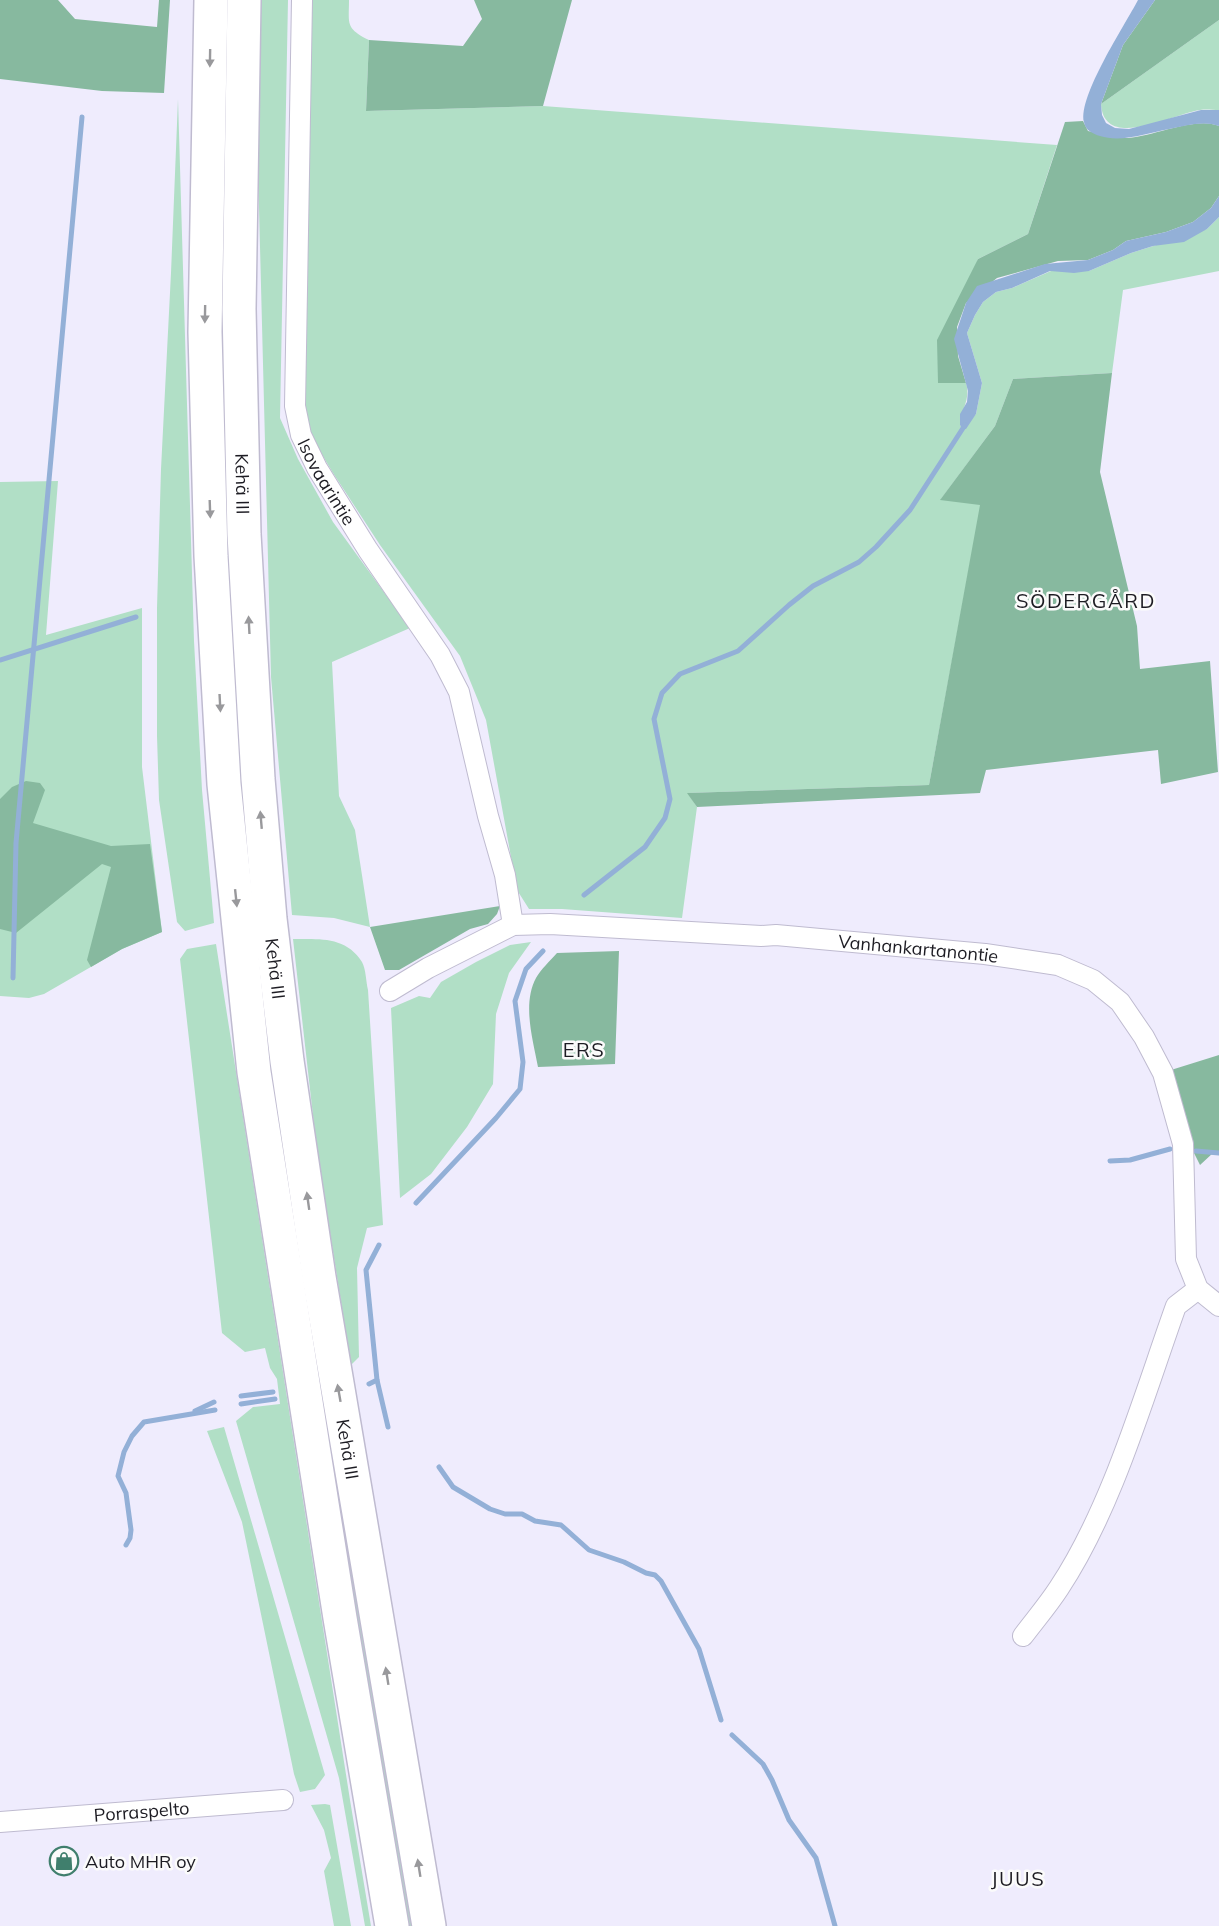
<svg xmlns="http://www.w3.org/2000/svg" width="1219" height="1926" font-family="Mulish,sans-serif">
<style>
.green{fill:#b1dfc6}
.forest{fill:#87b99f}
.water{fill:#93b0d7}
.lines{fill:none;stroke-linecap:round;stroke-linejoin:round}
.stream{stroke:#93b0d7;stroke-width:5}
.minor-casing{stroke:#bfbbd0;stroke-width:22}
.trunk-casing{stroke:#bfbbd0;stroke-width:36}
.minor{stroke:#fff;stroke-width:20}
.trunk{stroke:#fff;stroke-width:33}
.oneway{fill:#99999c}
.labels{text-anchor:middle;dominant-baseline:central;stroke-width:5;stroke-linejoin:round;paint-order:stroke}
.street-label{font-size:18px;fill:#1d1c23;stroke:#fbfbfb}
.poi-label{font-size:18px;fill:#1d1c23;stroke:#fbfbfb;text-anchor:start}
.neighbourhood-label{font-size:20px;letter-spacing:1.5px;fill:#1d1c23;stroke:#fbfbfb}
</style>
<rect width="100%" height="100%" fill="#efecfd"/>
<g class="green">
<polygon points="221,0 231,0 230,552 415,1926 407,1926 277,1137 231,697 216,254"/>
<polygon points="261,0 288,0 280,418 298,459 333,522 410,628 332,662 339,796 355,830 370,927 334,918 292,915 271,677 258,168"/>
<path d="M309 0H349C349 24 345 28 369 40L366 111 543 106 1057 145 1028 234 978 259 938 382 966 383C971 399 961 410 960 425L963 429 976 414 982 383 967 333 975 315 983 302 996 292 1012 288 1051 271H1089L1131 253 1207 229 1219 217V271L1123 290 1112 373 1013 379 995 426 941 499 981 504 929 785 688 793 697 807 682 918 562 909H529L517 890 486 720 460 656 380 545 333 473 309 433 305 402Z"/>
<path d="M1219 20V110C1213 110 1206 109 1200 110 1173 114 1104 152 1101 104Z"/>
<polygon points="178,99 194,641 202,790 214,923 185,931 177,922 159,800 157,736 157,608 161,469 171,273"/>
<polygon points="58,481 46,635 142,608 142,767 162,932 122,949 44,994 29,998 0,996 0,482"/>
<path d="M293 939C319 939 346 936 362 962 366 969 366 982 368 990L383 1225 367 1228 357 1268 359 1357 351 1365 317 1151Z"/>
<polygon points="531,942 509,973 496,1014 493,1084 467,1127 431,1174 400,1198 391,1008 419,996 430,998 441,982 476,962 510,945"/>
<polygon points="216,944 350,1800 371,1926 365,1926 339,1778 236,1421 253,1407 280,1404 277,1379 270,1368 265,1348 245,1352 222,1333 180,959 187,949"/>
<polygon points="224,1427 325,1775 315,1789 300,1792 294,1774 242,1522 207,1431"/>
<polygon points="325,1804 330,1805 351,1926 334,1926 324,1871 331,1858 324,1830 311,1805"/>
</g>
<g class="forest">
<polygon points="0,0 58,0 75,19 157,27 159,0 170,0 164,93 102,91 0,79"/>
<polygon points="474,0 572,0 543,106 366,111 369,40 463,46 482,19"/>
<polygon points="1155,0 1219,0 1219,20 1101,104 1123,45"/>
<path d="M1083 121 1088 131C1099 133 1110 137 1121 138 1147 140 1194 115 1219 126V196L1211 208 1193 222 1166 232 1126 241 1113 250 1088 260 1058 261 997 278 966 303 957 327 958 356 966 383H938L937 340 978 259 1028 234 1065 122Z"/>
<polygon points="1112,373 1100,472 1137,626 1140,669 1210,661 1218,772 1161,784 1158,750 986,770 980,793 697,807 687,793 929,785 980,505 940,500 995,426 1013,379"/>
<polygon points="26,781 40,783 45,790 33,823 111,846 150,844 162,932 122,949 91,967 87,960 111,867 102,864 16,933 0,929 0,799 12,787"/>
<polygon points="500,906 497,914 488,924 470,929 399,970 385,970 370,927"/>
<path d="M619 951 615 1064 538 1067C533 1040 522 1004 536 978 541 969 550 961 557 953Z"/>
<polygon points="1219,1055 1219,1153 1213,1153 1200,1165 1191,1147 1171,1070"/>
</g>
<g class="water">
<path d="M1138 0H1155L1123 45 1101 104 1102 115 1106 123 1115 128 1129 129 1201 110H1219V126C1204 120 1184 126 1169 129 1148 133 1121 143 1100 136 1093 134 1085 130 1084 122 1078 96 1125 25 1138 0Z"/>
<polygon points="1219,196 1219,217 1207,229 1184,242 1153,246 1131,253 1089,271 1074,273 1050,271 1012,288 996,292 983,302 975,315 967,333 982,383 976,414 966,429 962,429 960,425 960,414 967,402 968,391 954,339 966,303 977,286 1045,264 1088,260 1113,250 1126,241 1166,232 1193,222 1211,208"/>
</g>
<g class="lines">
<g class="stream">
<polyline points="0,660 136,617"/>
<polyline points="584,895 645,847 665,818 670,799 654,719 662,693 680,674 738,651 789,605 813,586 859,562 876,547 910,510 965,425"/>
<polyline points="13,978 16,843 82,117"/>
<polyline points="1196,1151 1219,1153"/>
<polyline points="1110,1161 1130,1160 1170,1149"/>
<polyline points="416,1203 496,1118 520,1089 523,1062 515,1001 526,969 543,951"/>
<polyline points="377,1380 388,1427"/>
<polyline points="369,1384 377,1380 366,1270 379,1245"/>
<polyline points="241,1396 273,1392"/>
<polyline points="241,1404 275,1399"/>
<polyline points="195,1411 214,1402"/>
<polyline points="439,1467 453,1487 490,1509 505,1514 522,1514 535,1521 561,1525 589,1550 624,1562 646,1573 655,1575 661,1581 699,1649 721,1720"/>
<polyline points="126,1545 130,1538 131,1530 126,1493 118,1476 124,1452 132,1436 144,1422 215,1410"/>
<polyline points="732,1735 763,1764 772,1780 789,1820 816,1858 835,1926"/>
</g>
<g class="minor-casing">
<g id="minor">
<path id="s1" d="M302 0 295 406 301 435 317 468 368 550 440 655 459 692 488 816 505 875 513 925"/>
<path id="s2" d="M390 991 428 968 513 925 550 924 761 936 776 935 985 954 1058 965 1093 980 1120 1002 1144 1037 1163 1073 1183 1144 1186 1259 1198 1289 1219 1306"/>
<path d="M1023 1636C1035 1620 1048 1605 1059 1588 1112 1508 1143 1398 1176 1306L1198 1289"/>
<path id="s3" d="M0 1822 283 1800"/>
</g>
</g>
<g class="trunk-casing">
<g id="trunk">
<polyline points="211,0 205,332 211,556 224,784 254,1072 340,1618 392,1926"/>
<path id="s4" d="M244 0 239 309 244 534 258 779 270 919 287 1061 319 1277 429 1926"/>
</g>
</g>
<use href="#minor" class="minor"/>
<use href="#trunk" class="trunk"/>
</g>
<defs><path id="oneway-solid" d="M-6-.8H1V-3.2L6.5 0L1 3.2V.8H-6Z" transform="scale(1.5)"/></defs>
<g class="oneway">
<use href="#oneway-solid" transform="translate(210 58) rotate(91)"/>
<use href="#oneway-solid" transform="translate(205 314) rotate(91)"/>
<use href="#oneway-solid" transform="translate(210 509) rotate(88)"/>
<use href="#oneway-solid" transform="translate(249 625) rotate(-93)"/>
<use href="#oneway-solid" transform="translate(220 703) rotate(87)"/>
<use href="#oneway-solid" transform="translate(261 820) rotate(-95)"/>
<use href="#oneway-solid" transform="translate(236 898) rotate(84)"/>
<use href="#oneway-solid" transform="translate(308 1201) rotate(-98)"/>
<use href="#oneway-solid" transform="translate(339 1393) rotate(-100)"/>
<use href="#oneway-solid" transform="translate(387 1676) rotate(-99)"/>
<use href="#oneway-solid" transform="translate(419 1868) rotate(-99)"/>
</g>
<defs>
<g id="shop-ring" transform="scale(1.5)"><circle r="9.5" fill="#fbfbfb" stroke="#407f6d" stroke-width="1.5"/><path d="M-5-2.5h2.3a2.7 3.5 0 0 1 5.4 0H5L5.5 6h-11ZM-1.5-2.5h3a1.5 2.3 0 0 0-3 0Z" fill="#407f6d"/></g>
</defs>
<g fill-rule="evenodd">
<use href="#shop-ring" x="64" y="1861"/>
</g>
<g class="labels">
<g class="street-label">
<text stroke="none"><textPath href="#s1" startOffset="489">Isovaarintie</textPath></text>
<text stroke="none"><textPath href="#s4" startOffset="484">Kehä III</textPath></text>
<text stroke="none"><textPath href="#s2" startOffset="546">Vanhankartanontie</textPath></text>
<text stroke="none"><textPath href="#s4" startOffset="970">Kehä III</textPath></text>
<text stroke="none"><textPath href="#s4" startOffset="1456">Kehä III</textPath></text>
<text stroke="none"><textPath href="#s3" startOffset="142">Porraspelto</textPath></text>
</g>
<g class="poi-label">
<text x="85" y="1861">Auto MHR oy</text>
</g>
<g class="neighbourhood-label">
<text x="1086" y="600">SÖDERGÅRD</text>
<text x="584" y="1049">ERS</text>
<text x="1018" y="1878">JUUS</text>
</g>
</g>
</svg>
